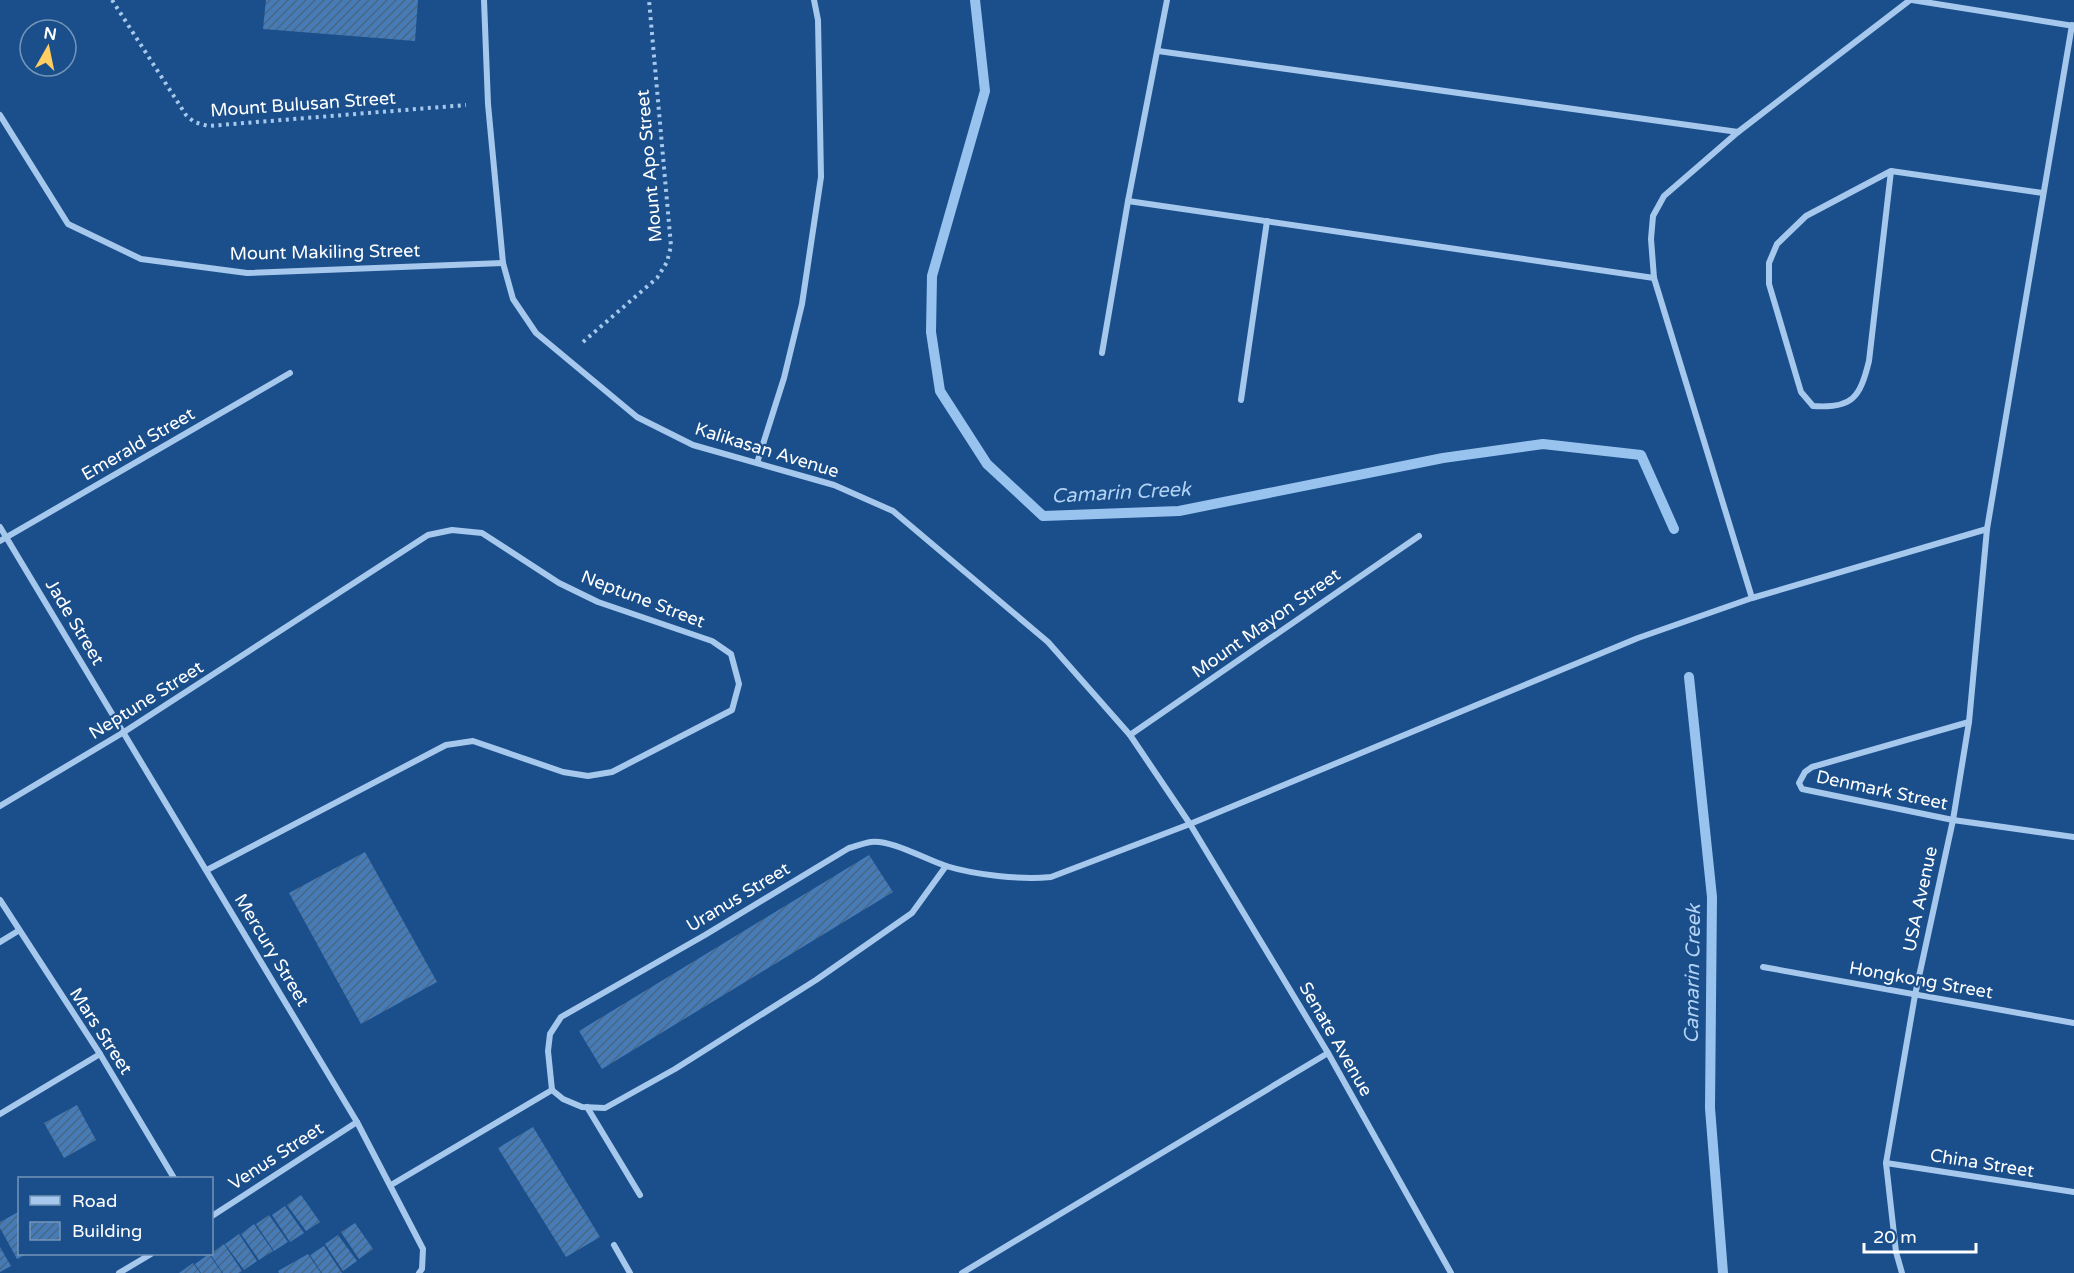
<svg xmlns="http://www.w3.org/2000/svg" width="2074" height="1273" font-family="'Varela Round',sans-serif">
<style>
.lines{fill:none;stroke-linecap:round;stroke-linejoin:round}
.stream{stroke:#99c3ef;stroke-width:10}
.building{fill:url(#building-hatch)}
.path{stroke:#a6c8ed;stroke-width:4;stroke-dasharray:3 4.5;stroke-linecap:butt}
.minor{stroke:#a6c8ed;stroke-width:6}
.labels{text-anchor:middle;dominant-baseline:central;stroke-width:4.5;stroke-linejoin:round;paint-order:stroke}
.street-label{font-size:18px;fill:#fff;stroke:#1b4f8b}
.water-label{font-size:20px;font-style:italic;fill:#b1d2f4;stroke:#1b4f8b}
</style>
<defs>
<pattern id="building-hatch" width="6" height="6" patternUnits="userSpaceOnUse" patternTransform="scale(1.5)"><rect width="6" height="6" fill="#477bb5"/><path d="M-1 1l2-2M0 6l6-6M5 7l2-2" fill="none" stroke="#496686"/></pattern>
</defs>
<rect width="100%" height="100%" fill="#1b4f8b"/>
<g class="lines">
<g class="stream">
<polyline points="975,0 985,91 932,276 931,332 940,391 987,464 1043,516 1179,511 1443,458 1543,444 1641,455 1674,529"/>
<polyline points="1689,677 1712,897 1710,1108 1723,1273"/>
</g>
</g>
<g class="building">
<polygon points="266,0 418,0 415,41 263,29"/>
<polygon points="365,852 437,982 361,1024 289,893"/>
<polygon points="869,855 893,892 602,1069 579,1031"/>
<polygon points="77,1105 96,1140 64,1158 44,1123"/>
<polygon points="533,1127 600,1237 566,1257 498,1148"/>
<polygon points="301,1195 320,1222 306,1231 287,1205"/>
<polygon points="285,1206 304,1233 290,1242 272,1215"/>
<polygon points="20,1211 20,1254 27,1254 17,1259 0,1228 0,1222"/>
<polygon points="269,1215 288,1242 274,1251 256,1224"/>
<polygon points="355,1223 373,1249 359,1259 341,1232"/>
<polygon points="254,1224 273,1251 259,1260 241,1234"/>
<polygon points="239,1234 257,1261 244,1270 225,1244"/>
<polygon points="338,1235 357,1261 343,1271 325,1244"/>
<polygon points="224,1244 242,1271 239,1273 223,1273 210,1254"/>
<polygon points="324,1246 342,1273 322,1273 310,1255"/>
<polygon points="0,1247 11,1266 0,1272"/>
<polygon points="209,1254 222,1273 201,1273 195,1264"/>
<polygon points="308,1254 321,1273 279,1273 278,1271"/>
<polygon points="193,1263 200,1273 179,1273"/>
</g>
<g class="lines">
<g class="path">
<polyline points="112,0 186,115 194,122 208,126 466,105"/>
<polyline points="583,342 657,278 667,262 671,246 649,0"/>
</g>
<g class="minor">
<polyline points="484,0 488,104 503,263 513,299 536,333 637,417 693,445 834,485 893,511 1048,642 1130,735 1190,824 1328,1053 1451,1273"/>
<polyline points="1912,0 2074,26"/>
<polyline points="1158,51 1738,132"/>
<polyline points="0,115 68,224 141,259 247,273 503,263"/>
<path d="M1891 171 1869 361C1860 397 1853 409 1813 406L1801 392 1769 284V263L1777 244 1806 216 1891 171 2043 193"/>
<polyline points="1128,201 1654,278"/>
<polyline points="1102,353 1128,201 1167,0"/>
<polyline points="1241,400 1267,221"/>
<polyline points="757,463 784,378 802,304 821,177 818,20 814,0"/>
<polyline points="0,527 357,1122 423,1249 422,1269 419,1273"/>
<polyline points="0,541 290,373"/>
<polyline points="1752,598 1654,278 1651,239 1653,216 1664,196 1738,132 1910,0"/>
<polyline points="1969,722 1812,767 1805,772 1799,783 1802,789 1953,820 2074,837"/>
<polyline points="1130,735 1419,536"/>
<polyline points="0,806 124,732 428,535 452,530 482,533 559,583 598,602 712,641 731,654 739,684 732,710 612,772 588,776 563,772 473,741 446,745 207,870"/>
<polyline points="0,900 100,1054 174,1178"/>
<polyline points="0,942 18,931"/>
<polyline points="1763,967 2074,1023"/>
<path d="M552 1090 548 1051 550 1034 561 1017 705 935 849 848C856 846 864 843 871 842 890 839 927 860 946 866 976 875 1020 880 1051 877L1190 824 1638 638 1752 598 1987 529"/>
<polyline points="552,1090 563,1099 582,1107 605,1108 675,1069 816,980 912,913 946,866"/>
<polyline points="587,1107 640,1195"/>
<polyline points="0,1114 100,1054"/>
<polyline points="1886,1163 2074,1192"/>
<polyline points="391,1185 552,1090"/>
<polyline points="212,1216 357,1122"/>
<polyline points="614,1245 630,1273"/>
<polyline points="119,1273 151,1254"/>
<polyline points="962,1273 1328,1053"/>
<polyline points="1902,1273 1896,1252 1886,1163 1915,995 1953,820 1969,722 1987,529 2072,25"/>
</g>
</g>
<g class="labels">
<g class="street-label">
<text transform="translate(303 104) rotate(-4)">Mount Bulusan Street</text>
<text transform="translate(649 166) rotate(-95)">Mount Apo Street</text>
<text transform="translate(325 252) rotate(-1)">Mount Makiling Street</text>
<text transform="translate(138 444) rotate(-30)">Emerald Street</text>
<text transform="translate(767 450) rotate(17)">Kalikasan Avenue</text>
<text transform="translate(643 599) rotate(21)">Neptune Street</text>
<text transform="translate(75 622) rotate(59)">Jade Street</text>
<text transform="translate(1266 623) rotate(-35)">Mount Mayon Street</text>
<text transform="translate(146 700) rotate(-32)">Neptune Street</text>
<text transform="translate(1882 790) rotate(12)">Denmark Street</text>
<text transform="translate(738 897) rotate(-31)">Uranus Street</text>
<text transform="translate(1920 899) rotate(-78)">USA Avenue</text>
<text transform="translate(272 950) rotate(59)">Mercury Street</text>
<text transform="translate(1921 980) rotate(10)">Hongkong Street</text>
<text transform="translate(101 1031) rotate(57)">Mars Street</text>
<text transform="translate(1336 1039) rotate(60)">Senate Avenue</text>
<text transform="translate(276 1156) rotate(-33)">Venus Street</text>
<text transform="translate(1982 1163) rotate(9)">China Street</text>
</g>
<g class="water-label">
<text transform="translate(1121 493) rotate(-3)">Camarin Creek</text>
<text transform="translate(1693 974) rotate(-89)">Camarin Creek</text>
</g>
</g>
<rect x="18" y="1177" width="195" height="78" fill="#1b4f8b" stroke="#7695b9" stroke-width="1.5"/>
<rect x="30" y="1196" width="30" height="9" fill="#a6c8ed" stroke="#7695b9" stroke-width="1.5"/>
<text x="72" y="1207" font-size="18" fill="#ffffff">Road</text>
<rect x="30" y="1222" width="30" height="18" fill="url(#building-hatch)" stroke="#7695b9" stroke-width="1.5"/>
<text x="72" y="1237" font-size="18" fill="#ffffff">Building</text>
<g transform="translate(48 48) rotate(9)"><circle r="28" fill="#1b4f8b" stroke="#7695b9" stroke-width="1.5"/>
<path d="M0-4.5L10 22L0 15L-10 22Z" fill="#ffcd62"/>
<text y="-9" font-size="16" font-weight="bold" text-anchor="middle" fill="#ffffff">N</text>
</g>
<path d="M1864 1243v9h112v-9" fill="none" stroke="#ffffff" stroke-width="3"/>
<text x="1873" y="1243" font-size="18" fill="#ffffff" stroke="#1b4f8b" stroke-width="4.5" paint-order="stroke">20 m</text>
</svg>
